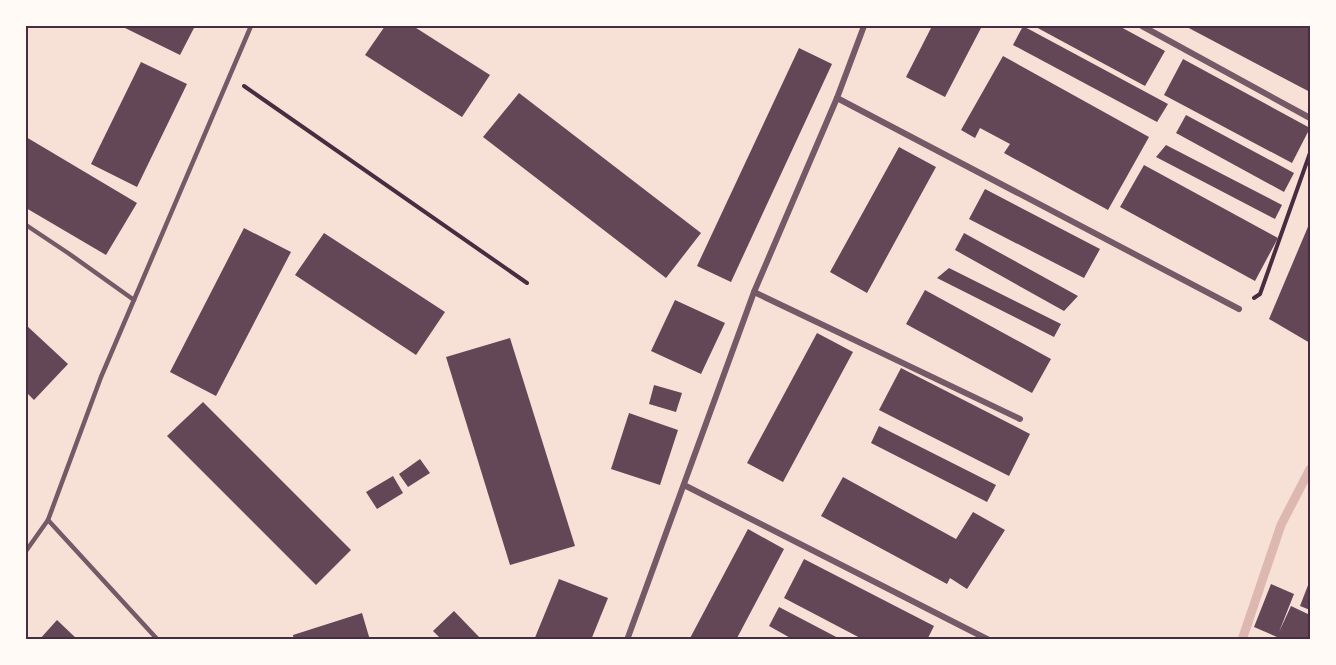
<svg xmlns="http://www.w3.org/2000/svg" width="1336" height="665" font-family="Roboto,sans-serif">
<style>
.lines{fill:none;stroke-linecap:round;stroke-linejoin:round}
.stream{stroke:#dcb8b0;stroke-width:9}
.building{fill:#644757}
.path{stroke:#4a2c40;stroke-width:4}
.service{stroke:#755966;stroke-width:4.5}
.minor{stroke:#755966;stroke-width:6}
.neatline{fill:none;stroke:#4a2c40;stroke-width:2}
</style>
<rect width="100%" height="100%" fill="#f7e1d7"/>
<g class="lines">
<polyline class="stream" points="1242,640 1281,525 1310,469"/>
</g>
<g class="building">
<polygon points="121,26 195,26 180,55"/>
<polygon points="385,26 413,26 490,75 462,117 365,55"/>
<polygon points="932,26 982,26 945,97 906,77"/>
<polygon points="1023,26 1168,104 1157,122 1013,45"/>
<polygon points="1034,26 1119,26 1165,51 1145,86"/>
<polygon points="1185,26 1310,26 1310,92"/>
<polygon points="799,48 832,64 731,282 697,266"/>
<polygon points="1003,56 1149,137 1108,210 1004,153 1010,144 980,128 975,138 961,130"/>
<polygon points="1183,59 1310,128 1292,163 1164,95"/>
<polygon points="141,62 187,84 137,187 91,164"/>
<polygon points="519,93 701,233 666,278 483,137"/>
<polygon points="1186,115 1294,173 1284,192 1176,133"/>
<polygon points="26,137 137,203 106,255 26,208"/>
<polygon points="1166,145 1282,205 1275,219 1156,157"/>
<polygon points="899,147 936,167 867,293 830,272"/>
<polygon points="1144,165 1278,238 1255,281 1120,207"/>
<polygon points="985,189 1100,249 1084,278 969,219"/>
<polygon points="1310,222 1310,343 1269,319"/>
<polygon points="244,228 291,252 216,396 170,372"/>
<polygon points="324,233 445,312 416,355 295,275"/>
<polygon points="964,233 1078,296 1064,311 955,250"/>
<polygon points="949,268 1061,324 1054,337 937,278"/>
<polygon points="925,290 1051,359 1032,393 906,324"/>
<polygon points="675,300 725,323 701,374 651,351"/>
<polygon points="26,325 68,364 34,400 26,392"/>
<polygon points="817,333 853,352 783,482 747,463"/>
<polygon points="510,338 575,546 510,565 446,357"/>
<polygon points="901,368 1030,434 1009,476 879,410"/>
<polygon points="654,385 682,393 676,412 649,404"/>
<polygon points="203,402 351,550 316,585 167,436"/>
<polygon points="629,413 678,430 660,485 611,469"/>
<polygon points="879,426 996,485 987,502 871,443"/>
<polygon points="420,459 430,473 408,487 399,474"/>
<polygon points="393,476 403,493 377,509 366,492"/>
<polygon points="843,477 956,539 973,512 1005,530 967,589 950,578 947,584 821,516"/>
<polygon points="748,529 784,549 736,640 689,640"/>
<polygon points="804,559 934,626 927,640 864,640 784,598"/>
<polygon points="559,579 608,598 591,640 534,640"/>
<polygon points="1310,580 1310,610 1300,606"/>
<polygon points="1271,584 1294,594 1279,632 1291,606 1310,615 1310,640 1276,640 1277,637 1254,627"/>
<polygon points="779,607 842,640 794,640 769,626"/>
<polygon points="454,611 482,640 442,640 433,631"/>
<polygon points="362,613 370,640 294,640 293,635"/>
<polygon points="57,620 78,640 39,640"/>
</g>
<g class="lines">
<g class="path">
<polyline points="244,86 527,283"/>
<polyline points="1254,298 1260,294 1310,153"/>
</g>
<g class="service">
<polyline points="26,225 68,253 134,300"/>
<polyline points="48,520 158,640"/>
<polyline points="26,551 48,520 101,377 251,26"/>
</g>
<g class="minor">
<polyline points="1142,26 1310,118"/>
<polyline points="837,98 1239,309"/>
<polyline points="754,292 1020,419"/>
<polyline points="684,485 989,640"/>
<polyline points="627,640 754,292 837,98 864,26"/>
</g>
</g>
<rect width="1336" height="665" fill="none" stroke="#fffaf5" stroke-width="54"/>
<rect x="27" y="27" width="1282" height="611" class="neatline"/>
</svg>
